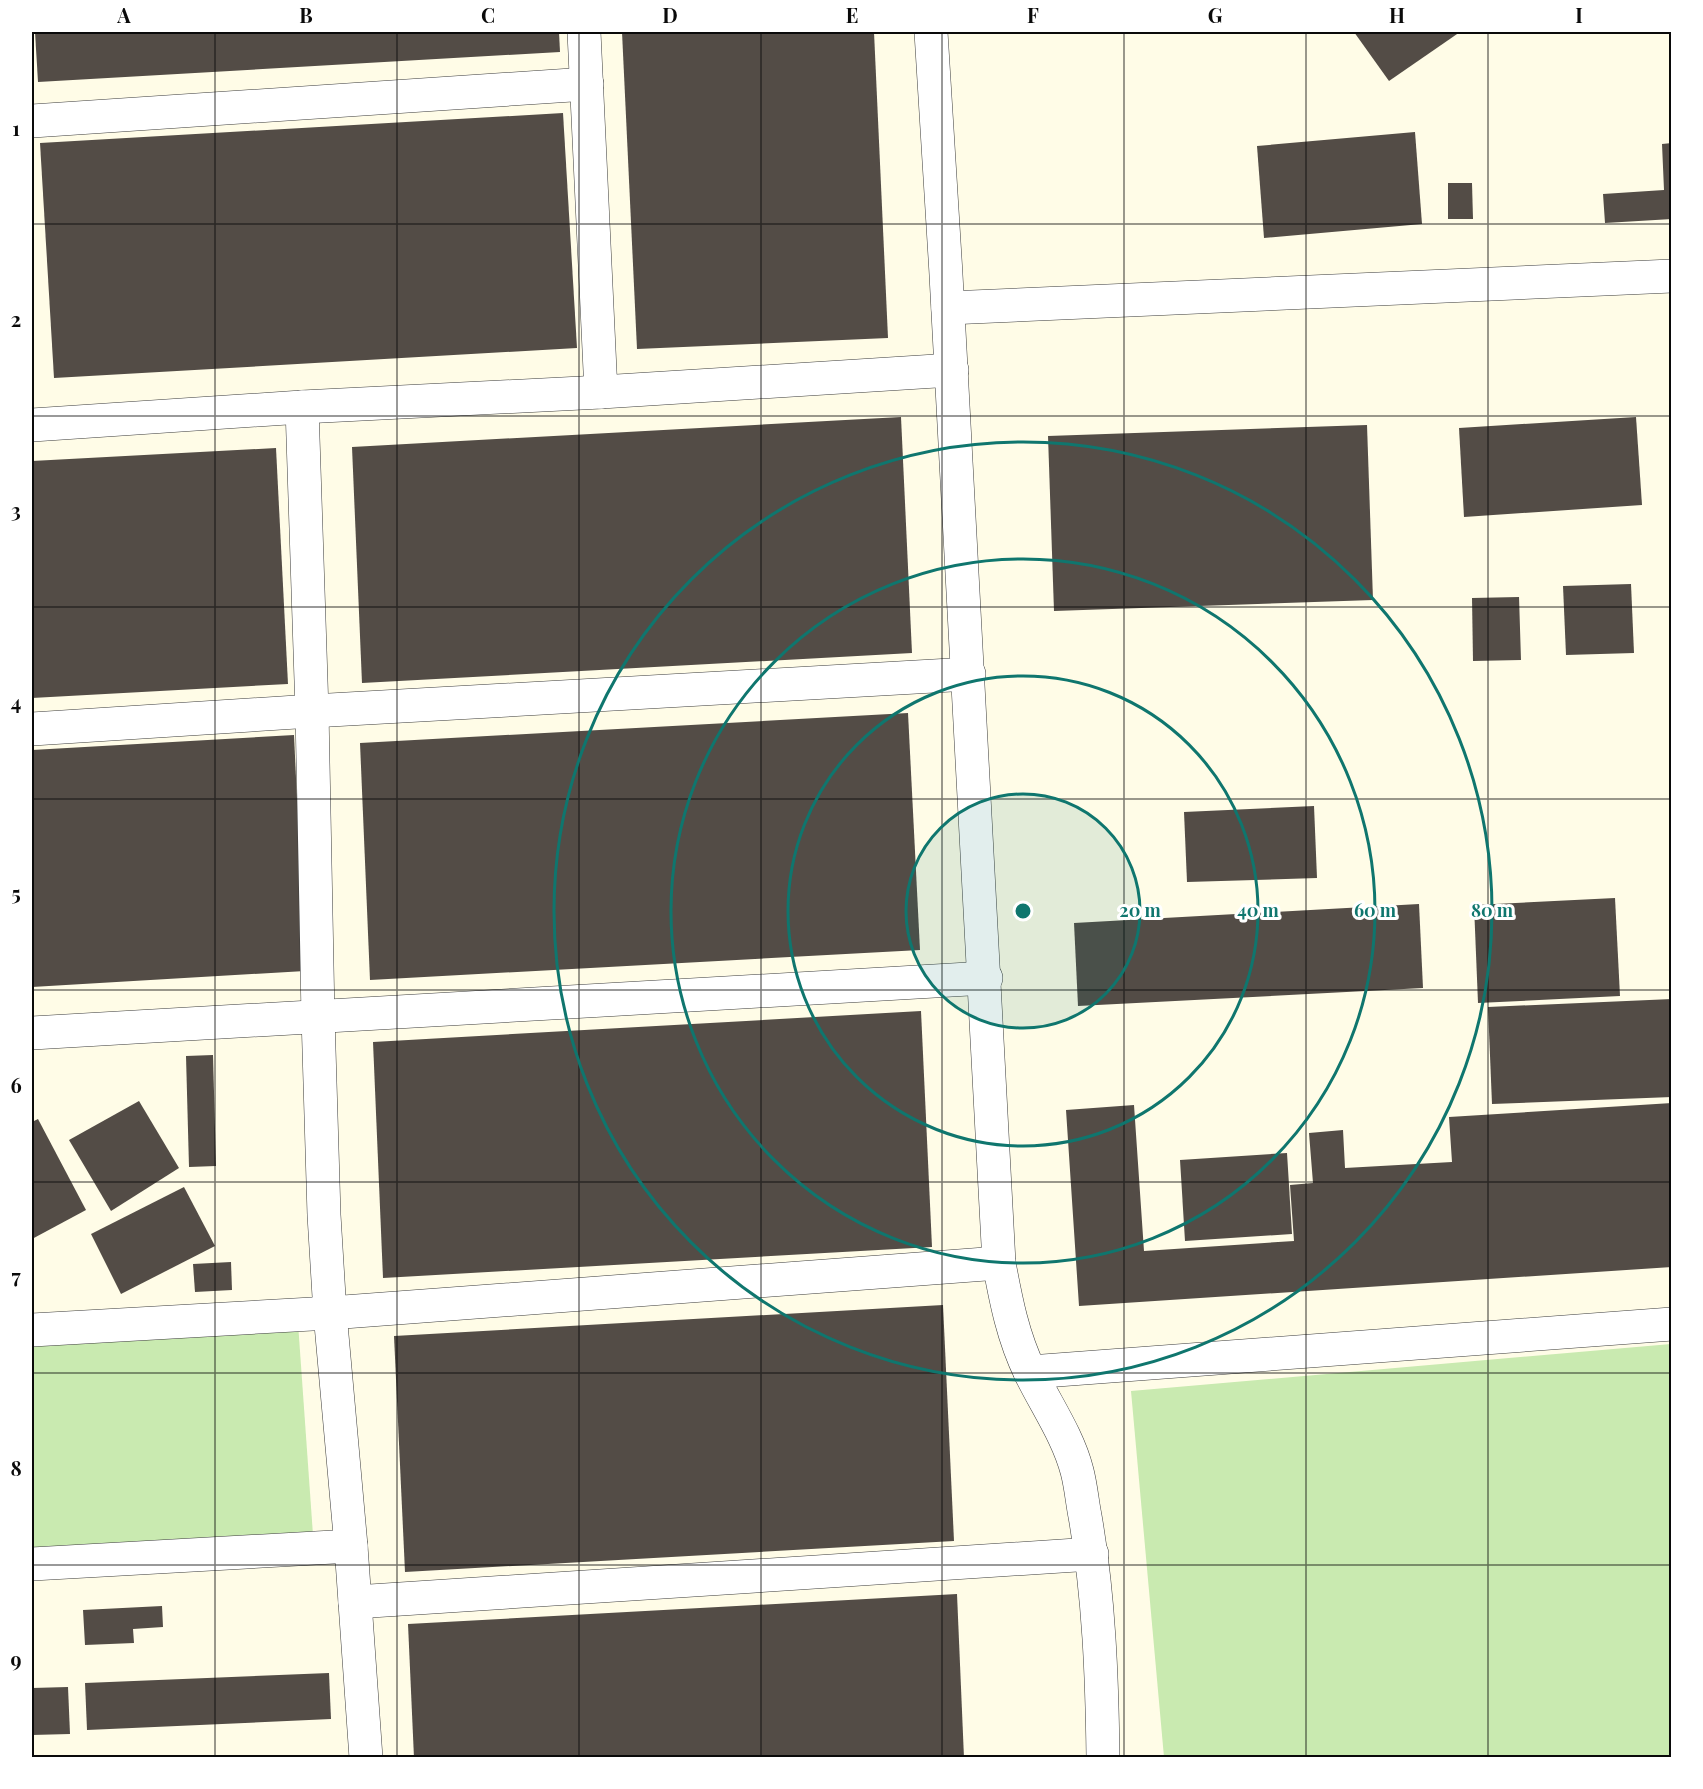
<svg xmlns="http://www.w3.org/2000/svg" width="1703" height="1789" font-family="'Playfair Display',serif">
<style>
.green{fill:#c9eab0}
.building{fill:#534c46}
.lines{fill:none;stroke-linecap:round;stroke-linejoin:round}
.street-casing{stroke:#3d3d3d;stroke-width:34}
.street{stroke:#fff;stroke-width:33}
.grid{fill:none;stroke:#0a0a0a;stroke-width:1.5;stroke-opacity:0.55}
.ring{fill:none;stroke:#0f766e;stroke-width:3}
.centre{fill:#0f766e;stroke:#fff;stroke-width:3}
.ring-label{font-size:18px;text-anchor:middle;font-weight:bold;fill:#0f766e;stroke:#fff;stroke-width:6;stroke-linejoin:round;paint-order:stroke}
.neatline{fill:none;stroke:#0a0a0a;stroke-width:2}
.grid-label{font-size:20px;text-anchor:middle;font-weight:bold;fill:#0a0a0a}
</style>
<rect width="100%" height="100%" fill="#fffce7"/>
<g class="green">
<polygon points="298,1323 313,1535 32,1552 32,1340"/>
<polygon points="1671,1344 1671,1757 1164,1757 1131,1391"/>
</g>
<g class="building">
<polygon points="35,32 559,32 560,52 38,82"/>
<polygon points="622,32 874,32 888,338 637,349"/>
<polygon points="1354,32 1460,32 1389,81"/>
<polygon points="563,113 577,348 54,378 40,143"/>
<polygon points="1415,132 1422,224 1264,238 1257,146"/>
<polygon points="1672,143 1672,219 1605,223 1603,194 1664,190 1662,144"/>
<polygon points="1448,183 1472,183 1473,219 1448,219"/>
<polygon points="901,417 912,653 362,683 352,447"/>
<polygon points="1636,417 1642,505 1464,517 1459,428"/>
<polygon points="1367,425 1373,600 1054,611 1048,436"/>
<polygon points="276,448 288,684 32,698 32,461"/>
<polygon points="1631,584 1634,653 1566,655 1563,586"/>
<polygon points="1519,597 1521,660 1473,661 1472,598"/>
<polygon points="908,713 920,950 370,980 360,743"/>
<polygon points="294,735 305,971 32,987 32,750"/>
<polygon points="1314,806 1317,878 1187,882 1184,812"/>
<polygon points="1615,898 1620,996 1478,1003 1474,905"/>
<polygon points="1419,904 1423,988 1078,1006 1074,923"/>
<polygon points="1672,999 1672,1097 1492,1104 1488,1007"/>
<polygon points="921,1011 932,1247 383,1278 373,1042"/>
<polygon points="213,1055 216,1166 189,1167 186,1056"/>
<polygon points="139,1101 179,1168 111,1211 69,1140"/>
<polygon points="1672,1103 1672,1267 1079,1306 1066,1110 1134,1105 1144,1251 1294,1241 1290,1185 1313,1183 1309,1133 1343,1130 1345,1168 1452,1162 1449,1117"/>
<polygon points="38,1119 86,1210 32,1239 32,1122"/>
<polygon points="1287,1153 1292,1234 1185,1241 1180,1160"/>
<polygon points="184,1187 215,1246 121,1294 91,1234"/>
<polygon points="231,1262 232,1290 195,1292 193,1264"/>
<polygon points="943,1305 954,1541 405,1572 394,1336"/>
<polygon points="957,1594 964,1758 414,1758 408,1624"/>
<polygon points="162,1606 163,1627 133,1629 134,1643 85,1645 83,1610"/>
<polygon points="329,1673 331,1719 87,1730 85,1683"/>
<polygon points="68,1687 70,1734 32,1735 32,1688"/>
</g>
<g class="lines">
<g class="street-casing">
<g id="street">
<polyline points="584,32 601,392"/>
<path d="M931 32C957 442 980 852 999 1263 1006 1301 1013 1337 1030 1372 1046 1405 1068 1436 1077 1471 1081 1486 1082 1501 1085 1516 1099 1596 1102 1677 1103 1758"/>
<polyline points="32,121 587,84"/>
<polyline points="948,308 1672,276"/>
<polyline points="302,407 312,711 318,1016 324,1215 330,1313 351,1546 366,1758"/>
<polyline points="32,425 302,407 601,392 952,370"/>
<polyline points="32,729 312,711 969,674"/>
<polyline points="32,1033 986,978"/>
<polyline points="32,1330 330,1313 999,1263"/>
<polyline points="1030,1372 1672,1324"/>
<polyline points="32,1564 351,1546"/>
<polyline points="355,1602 1092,1554"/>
</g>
</g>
<use href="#street" class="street"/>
</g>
<path class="grid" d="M215 32V1758M397 32V1758M579 32V1758M761 32V1758M942 32V1758M1124 32V1758M1306 32V1758M1488 32V1758M32 224H1672M32 416H1672M32 607H1672M32 799H1672M32 990H1672M32 1182H1672M32 1373H1672M32 1565H1672"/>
<circle cx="1023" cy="911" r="117" fill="#0f766e" fill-opacity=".12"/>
<g class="ring">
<circle cx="1023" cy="911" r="117"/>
<circle cx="1023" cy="911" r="235"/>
<circle cx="1023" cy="911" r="352"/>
<circle cx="1023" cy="911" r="469"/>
</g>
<circle cx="1023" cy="911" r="9" class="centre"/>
<g class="ring-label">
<text x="1140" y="917">20 m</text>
<text x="1258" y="917">40 m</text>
<text x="1375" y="917">60 m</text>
<text x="1492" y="917">80 m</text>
</g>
<rect width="1703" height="1789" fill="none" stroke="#ffffff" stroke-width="66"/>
<rect x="33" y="33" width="1637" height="1723" class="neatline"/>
<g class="grid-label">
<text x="124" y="23">A</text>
<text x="306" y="23">B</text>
<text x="488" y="23">C</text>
<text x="670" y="23">D</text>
<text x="852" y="23">E</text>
<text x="1033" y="23">F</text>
<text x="1215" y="23">G</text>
<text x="1397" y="23">H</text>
<text x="1579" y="23">I</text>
<text x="16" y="136">1</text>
<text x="16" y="327">2</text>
<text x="16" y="518">3</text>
<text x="16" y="710">4</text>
<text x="16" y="901">5</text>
<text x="16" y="1093">6</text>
<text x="16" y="1284">7</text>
<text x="16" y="1476">8</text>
<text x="16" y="1667">9</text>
</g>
</svg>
